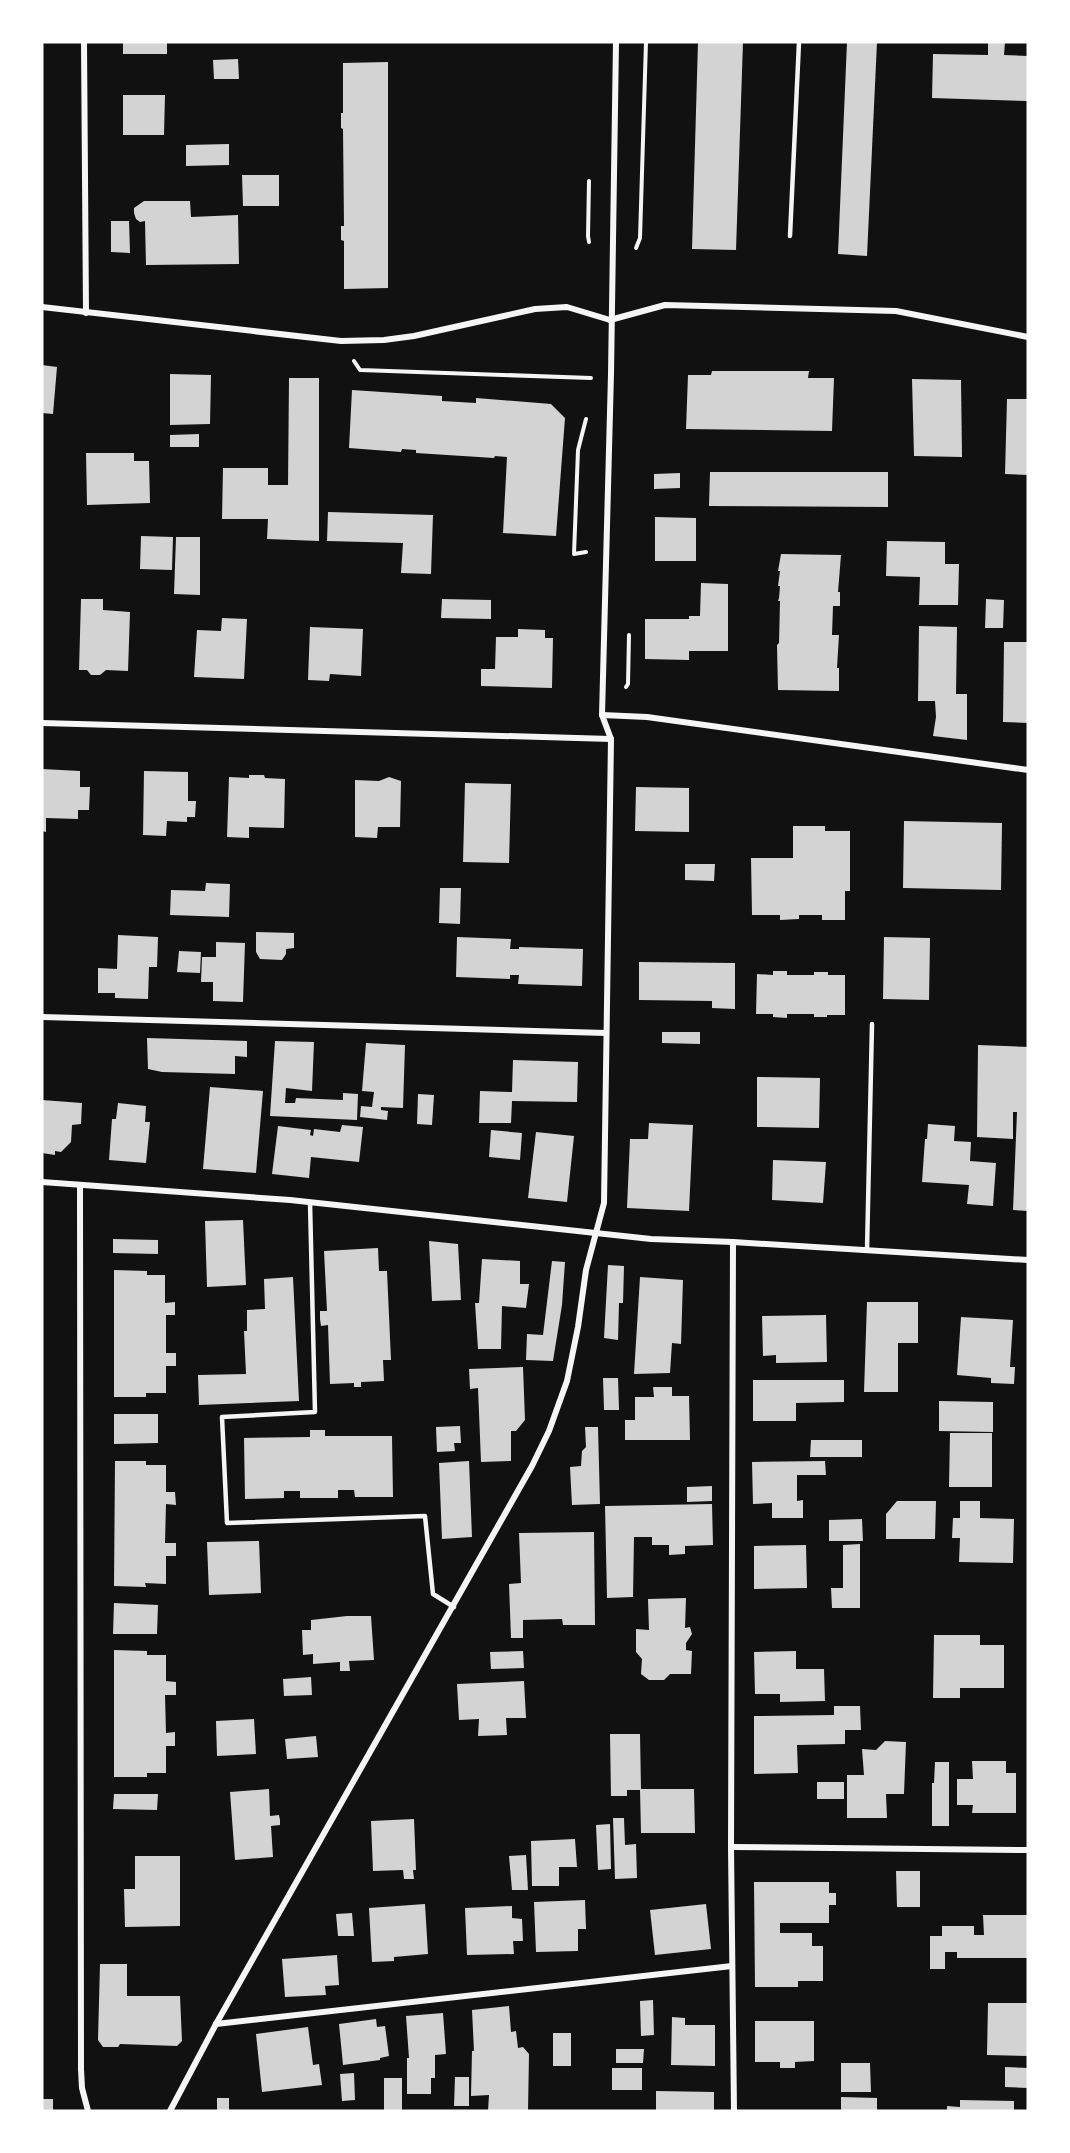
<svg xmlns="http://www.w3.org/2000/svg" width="1070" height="2153" font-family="Poppins,sans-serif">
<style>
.building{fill:#d3d3d3}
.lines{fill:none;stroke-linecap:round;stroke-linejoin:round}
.path{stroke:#f5f5f5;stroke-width:4}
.service{stroke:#f5f5f5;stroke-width:4.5}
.minor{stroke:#f5f5f5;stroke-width:6}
</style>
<rect width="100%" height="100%" fill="#111"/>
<g class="building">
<rect x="123" y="42" width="44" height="12"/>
<polygon points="698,42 743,42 736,250 692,249"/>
<polygon points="847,42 877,42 867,256 838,254"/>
<polygon points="988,42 1005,42 1004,55 1028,56 1028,101 932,98 933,54 988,55"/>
<polygon points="238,59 239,79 214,79 213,60"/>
<polygon points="388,62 388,288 344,289 344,241 341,240 341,226 344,226 343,129 341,128 341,113 343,113 343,63"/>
<polygon points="123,95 165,95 164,135 123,135"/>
<polygon points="229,144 229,165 186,166 186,145"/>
<polygon points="242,175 279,175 279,206 243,206"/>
<polygon points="144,201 190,201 191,217 238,215 239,264 146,265 145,221 140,222 136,219 134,213 134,208"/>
<polygon points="111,221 129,221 130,253 111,252"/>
<polygon points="42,365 57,367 53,414 42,413"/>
<polygon points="712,371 809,371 808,378 834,378 832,431 686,429 688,375 711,375"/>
<polygon points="170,374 211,375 210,424 170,425"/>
<polygon points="289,378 319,378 319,541 267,539 268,519 222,519 223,468 268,468 268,485 288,485"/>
<polygon points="912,379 961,380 962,457 914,456"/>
<polygon points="352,390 442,396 442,401 476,403 476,398 551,404 565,418 556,536 503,533 507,457 495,456 494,458 416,453 416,450 402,449 401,452 349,448"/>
<polygon points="1007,399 1028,399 1028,475 1005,474"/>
<polygon points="199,434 199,447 170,447 170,435"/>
<polygon points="86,453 134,453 134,461 149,461 150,503 87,505"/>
<polygon points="710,472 888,472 888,507 709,506"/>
<polygon points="680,473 680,488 654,489 654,474"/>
<polygon points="328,512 433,515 431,574 401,573 403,543 327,541"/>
<polygon points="655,517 696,518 696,561 655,561"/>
<polygon points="141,536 173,537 172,570 140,569"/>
<polygon points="176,537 200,537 200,595 174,594"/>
<polygon points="887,541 945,542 945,564 959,564 958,605 919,605 920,577 886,576"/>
<polygon points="781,554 841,555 838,592 840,592 840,606 833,606 832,635 839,635 837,668 839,668 839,691 778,690 777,645 779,643 780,601 778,601 779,598 780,586 778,586 780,571 778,571"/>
<polygon points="701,583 728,584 728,651 689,651 689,660 645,659 645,619 689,619 689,616 700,616"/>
<polygon points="81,599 103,599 103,610 130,612 128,671 106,670 100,675 91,675 87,670 79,670"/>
<polygon points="442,599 491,600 491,619 441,618"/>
<polygon points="986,599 1004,600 1003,628 985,628"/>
<polygon points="222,618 247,619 244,679 194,677 197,630 221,631"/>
<polygon points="919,626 957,627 956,694 967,694 967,740 933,736 936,717 935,701 918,701"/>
<polygon points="310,627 363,629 361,676 330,674 329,681 308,680"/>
<polygon points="518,629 545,630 545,638 553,638 552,688 481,686 481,669 495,669 496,637 518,637"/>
<polygon points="1004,642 1028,642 1028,723 1003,722"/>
<polygon points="42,769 80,771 80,787 90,787 89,810 78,810 78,819 46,818 46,832 42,831"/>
<polygon points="144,771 188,772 188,801 196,801 195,817 187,817 187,822 167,821 166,836 143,835"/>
<polygon points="249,775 264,775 265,778 285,779 284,828 249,827 249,838 227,837 229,777 249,778"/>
<polygon points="389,777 401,781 400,827 378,827 377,838 355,837 355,780 379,781"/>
<polygon points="465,783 511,784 509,863 463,862"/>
<polygon points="636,787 689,788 689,832 635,831"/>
<polygon points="904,821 1002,823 1001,890 903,888"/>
<polygon points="793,826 825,826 825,831 850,831 850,891 845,891 845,920 822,920 822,915 799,915 799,919 780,920 780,915 752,915 751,858 793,858"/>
<polygon points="685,864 715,864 714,881 685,880"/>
<polygon points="206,883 230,884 229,917 170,915 171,890 205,891"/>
<polygon points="440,888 461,888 460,924 439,923"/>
<polygon points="256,932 294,933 294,948 286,949 286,954 282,960 260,959 256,952"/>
<polygon points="118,935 158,937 157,967 149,967 148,999 115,998 115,993 98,993 98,968 117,969"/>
<polygon points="457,937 511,939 510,949 519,949 519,947 583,949 582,986 518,984 519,975 510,975 510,979 456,977"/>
<polygon points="884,937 930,938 929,1000 883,999"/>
<polygon points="216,942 245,943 243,1002 213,1001 213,982 201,982 202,957 216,957"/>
<polygon points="179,951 201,952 200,973 177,972"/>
<polygon points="639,962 735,963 735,1009 712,1008 712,1001 639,1000"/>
<polygon points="773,971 787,971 787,975 814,975 814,972 828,972 828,975 845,975 845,1015 827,1015 827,1017 814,1017 814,1014 787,1014 787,1018 773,1017 773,1014 756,1014 757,974 773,975"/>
<polygon points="662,1032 700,1032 700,1044 662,1043"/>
<polygon points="147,1038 247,1041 247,1057 235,1056 235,1074 162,1072 148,1069"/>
<polygon points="275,1041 314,1042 312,1091 286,1088 285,1103 295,1103 296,1098 343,1100 343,1093 358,1094 357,1120 270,1116"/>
<polygon points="366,1043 405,1045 403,1108 381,1107 381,1110 388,1111 387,1120 360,1117 361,1106 372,1107 374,1092 362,1091"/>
<polygon points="978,1045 1028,1047 1028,1211 1013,1210 1017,1112 1013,1112 1013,1139 977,1137"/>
<polygon points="513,1060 578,1062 577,1102 512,1101 511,1123 479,1123 480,1091 512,1092"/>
<polygon points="757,1077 820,1078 819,1128 757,1127"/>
<polygon points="210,1087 263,1091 256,1173 203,1169"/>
<polygon points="418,1094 434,1095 432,1125 417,1124"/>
<polygon points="42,1100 82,1103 81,1124 72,1125 71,1142 61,1152 55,1151 55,1155 42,1153"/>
<polygon points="118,1103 146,1106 145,1122 150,1122 146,1163 109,1160 112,1119 116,1119"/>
<polygon points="649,1123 693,1125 689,1211 627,1208 630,1139 648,1139"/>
<polygon points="928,1124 955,1126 954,1141 971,1142 970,1161 996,1163 993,1206 967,1204 969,1185 922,1182 925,1139 927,1139"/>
<polygon points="342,1125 363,1127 359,1162 311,1157 309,1178 272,1174 278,1126 311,1130 310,1135 313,1136 314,1129 340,1132"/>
<polygon points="491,1130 522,1133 520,1160 489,1157"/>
<polygon points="536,1132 574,1136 567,1202 528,1198"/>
<polygon points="773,1160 826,1162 823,1203 772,1200"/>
<polygon points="243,1220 246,1285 207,1287 205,1221"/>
<polygon points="113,1239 158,1240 158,1254 113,1253"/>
<polygon points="429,1241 458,1244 461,1300 432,1301"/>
<polygon points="378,1248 379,1271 387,1271 391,1360 383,1360 384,1381 361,1382 361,1387 354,1387 354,1383 330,1384 328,1325 321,1326 320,1319 320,1311 327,1311 324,1251"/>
<polygon points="482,1259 520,1261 520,1284 529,1284 526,1308 502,1306 501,1349 478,1349 475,1303 479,1303"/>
<polygon points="552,1261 565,1262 562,1305 553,1361 526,1360 527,1334 543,1335"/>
<polygon points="608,1265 624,1266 623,1303 619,1303 618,1340 604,1338"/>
<polygon points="114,1270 147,1271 147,1275 165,1275 165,1303 175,1302 175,1315 166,1315 166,1353 176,1353 176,1366 166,1366 166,1393 146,1393 146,1397 114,1397"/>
<polygon points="293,1277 299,1401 199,1405 198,1375 246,1374 244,1331 247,1331 247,1310 265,1309 264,1279"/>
<polygon points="640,1277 683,1280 681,1344 672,1343 670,1373 634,1374"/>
<polygon points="867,1302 918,1302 918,1343 898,1343 898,1392 864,1392"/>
<polygon points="826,1315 827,1362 776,1363 776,1355 763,1356 762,1316"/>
<polygon points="961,1317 1013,1320 1010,1367 1015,1367 1014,1384 991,1383 991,1378 957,1375"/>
<polygon points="523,1367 525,1420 516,1431 511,1431 511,1461 481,1462 478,1388 470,1389 469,1369"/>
<polygon points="603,1378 618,1378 619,1410 604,1410"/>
<polygon points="753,1380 844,1380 844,1402 796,1403 796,1421 753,1421"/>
<polygon points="653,1387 672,1387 672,1396 689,1396 690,1440 625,1440 625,1420 635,1420 635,1397 654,1397"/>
<polygon points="939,1401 993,1402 993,1432 939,1431"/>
<polygon points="114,1414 158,1414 158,1443 114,1444"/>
<polygon points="460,1426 461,1443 454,1443 455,1451 437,1452 436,1427"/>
<polygon points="585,1427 598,1427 600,1504 572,1505 570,1467 581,1466 582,1451 586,1447"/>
<polygon points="310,1430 325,1430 325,1436 392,1436 393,1497 355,1497 354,1490 338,1490 338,1498 300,1498 300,1491 284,1491 284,1498 245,1499 244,1438 310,1437"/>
<polygon points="950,1433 992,1433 992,1487 949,1487"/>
<polygon points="811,1440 862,1440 862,1457 810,1457"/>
<polygon points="115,1461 146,1461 146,1465 166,1465 166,1492 175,1492 176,1505 166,1504 165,1543 176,1543 176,1556 166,1556 166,1584 145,1583 146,1587 114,1586"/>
<polygon points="469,1461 472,1537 442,1539 439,1463"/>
<polygon points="825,1461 826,1475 797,1475 797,1501 803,1500 803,1518 772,1518 772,1503 753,1504 752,1462"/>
<polygon points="712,1486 712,1501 687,1502 687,1487"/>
<polygon points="897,1501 936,1501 935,1539 886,1539 886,1514"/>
<polygon points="960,1501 980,1501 980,1518 1014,1519 1013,1563 959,1562 960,1538 952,1538 953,1518 960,1518"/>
<polygon points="712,1504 713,1545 685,1546 685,1554 669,1555 669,1545 652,1545 652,1537 634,1537 633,1597 607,1598 605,1506"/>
<polygon points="862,1519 863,1541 829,1541 829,1520"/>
<polygon points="594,1532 595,1625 563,1625 562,1619 523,1620 523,1638 511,1638 509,1584 521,1583 519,1533"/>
<polygon points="259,1541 261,1593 209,1595 207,1542"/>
<polygon points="860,1544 860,1608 832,1608 831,1588 843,1588 843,1545"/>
<polygon points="806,1545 807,1588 754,1589 754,1546"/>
<polygon points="686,1598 685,1628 690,1627 692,1634 686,1643 686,1650 692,1651 691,1674 670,1674 664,1680 649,1680 641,1674 642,1659 636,1652 636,1629 649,1630 648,1599"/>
<polygon points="114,1603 158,1605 157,1634 113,1634"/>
<polygon points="347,1616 371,1616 374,1660 349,1661 350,1671 340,1671 340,1662 313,1664 313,1654 303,1655 302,1630 311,1630 311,1620"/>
<polygon points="934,1635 980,1635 980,1645 1004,1645 1004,1688 960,1688 960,1698 933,1698"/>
<polygon points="114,1650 147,1651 147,1655 166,1655 166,1681 176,1682 176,1695 165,1695 166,1733 175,1732 175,1746 166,1746 166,1773 147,1773 147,1777 114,1777"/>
<polygon points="523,1651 524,1668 491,1669 490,1652"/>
<polygon points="796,1651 796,1669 824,1669 825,1701 780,1702 780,1694 755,1694 754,1652"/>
<polygon points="311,1677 312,1695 284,1696 283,1679"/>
<polygon points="524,1681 526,1718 506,1718 507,1735 478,1736 479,1719 459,1720 457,1684"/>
<polygon points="834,1706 860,1706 861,1730 845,1730 845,1744 797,1745 798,1773 754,1774 754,1716 834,1715"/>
<polygon points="254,1719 256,1754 217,1756 216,1721"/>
<polygon points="610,1734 640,1734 641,1789 694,1789 695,1833 641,1833 640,1790 627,1790 627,1796 611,1796"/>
<polygon points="316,1736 318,1757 287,1759 285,1739"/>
<polygon points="885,1741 906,1742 904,1794 886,1794 887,1818 847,1818 847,1775 864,1775 862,1749 876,1750"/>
<polygon points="972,1761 1006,1761 1006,1773 1016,1773 1016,1813 972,1813 973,1805 957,1805 957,1779 973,1779"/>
<polygon points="935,1762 949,1762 949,1826 932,1826 932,1783 934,1783"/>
<rect x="817" y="1782" width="27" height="17"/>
<polygon points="269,1789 270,1816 279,1815 280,1820 280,1825 271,1826 273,1857 235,1860 230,1792"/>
<polygon points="114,1794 158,1794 157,1810 113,1809"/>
<polygon points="613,1818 624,1818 625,1845 636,1844 637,1878 615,1879"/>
<polygon points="414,1819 416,1870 413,1870 414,1879 404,1879 403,1870 373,1871 371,1821"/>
<polygon points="610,1824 611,1869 598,1870 596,1825"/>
<polygon points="575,1839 577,1867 559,1867 559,1886 532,1886 531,1841"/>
<polygon points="526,1855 528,1890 512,1890 509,1856"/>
<polygon points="135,1856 180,1856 180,1926 125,1927 124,1889 135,1889"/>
<polygon points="896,1871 920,1871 920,1907 897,1907"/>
<polygon points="754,1882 829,1882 829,1893 836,1893 836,1905 829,1905 829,1923 780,1923 780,1933 812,1933 812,1946 823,1946 823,1981 798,1981 798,1987 755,1987"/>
<polygon points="585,1900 586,1929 578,1929 578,1951 536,1952 534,1902"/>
<polygon points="425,1904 428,1954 394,1957 394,1961 372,1962 369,1908"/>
<polygon points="706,1904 711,1949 655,1955 650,1910"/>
<polygon points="512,1906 512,1918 522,1919 523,1941 513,1941 514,1954 467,1955 465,1908"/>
<polygon points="352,1913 354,1936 338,1936 336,1914"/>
<polygon points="983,1915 1028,1915 1028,1958 957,1958 957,1952 945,1952 945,1969 930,1969 930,1936 942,1936 942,1926 974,1926 974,1935 984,1935"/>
<polygon points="337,1955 339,1985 325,1986 326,1995 285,1997 282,1959"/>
<polygon points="100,1964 127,1964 127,1996 180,1996 182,2041 177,2046 120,2044 118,2047 103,2047 98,2040"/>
<polygon points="653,2000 654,2035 641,2036 640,2001"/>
<polygon points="988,2003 1028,2003 1028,2056 987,2055"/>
<polygon points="509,2006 511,2032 516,2031 518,2048 523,2047 529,2054 528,2111 488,2111 489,2095 471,2096 472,2051 474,2051 472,2010"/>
<polygon points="443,2013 446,2054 435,2055 435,2078 431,2078 431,2094 407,2094 407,2058 409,2058 406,2016"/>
<polygon points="672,2017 685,2018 685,2025 715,2025 715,2066 671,2065"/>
<polygon points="376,2019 377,2027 385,2026 389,2056 380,2058 380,2060 343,2065 339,2024"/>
<polygon points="755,2021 814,2021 814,2061 795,2062 795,2068 780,2068 780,2062 755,2062"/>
<polygon points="308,2027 313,2065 319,2064 322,2085 262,2092 256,2034"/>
<rect x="553" y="2033" width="18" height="33"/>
<polygon points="616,2049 644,2049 643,2063 616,2063"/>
<polygon points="841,2063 870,2063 871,2092 841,2092"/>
<polygon points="1005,2067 1028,2068 1028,2088 1005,2087"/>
<rect x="612" y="2068" width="30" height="22"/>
<polygon points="354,2073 355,2100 342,2101 340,2074"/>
<polygon points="455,2077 469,2077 469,2106 454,2106"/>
<rect x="384" y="2078" width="18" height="33"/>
<polygon points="656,2091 714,2092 714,2111 656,2111"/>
<polygon points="841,2097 877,2098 877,2111 841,2111"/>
<rect x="217" y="2098" width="12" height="13"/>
<rect x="42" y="2099" width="11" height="12"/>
<polygon points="960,2100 1014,2101 1014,2111 947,2111 947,2106 960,2107"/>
</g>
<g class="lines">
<g class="path">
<polyline points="589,181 588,236 589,242"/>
<polyline points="636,248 640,238 646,42"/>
<polyline points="354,361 360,370 591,378"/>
<polyline points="586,419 578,450 574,554 586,552"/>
<polyline points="626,687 628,684 629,635"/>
</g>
<g class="service">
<polyline points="790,236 799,42"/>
<polyline points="310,1202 315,1412 222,1417 227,1523 425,1516 433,1594 454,1607"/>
<polyline points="867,1250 872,1024"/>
</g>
<g class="minor">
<polyline points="84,42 86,313"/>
<polyline points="42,307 341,341 384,340 414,336 535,309 567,307 610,320"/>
<polyline points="610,320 665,305 896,311 1028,337"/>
<polyline points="602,715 647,717 1028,770"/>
<polyline points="42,723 611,739"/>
<polyline points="42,1017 606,1033"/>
<polyline points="42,1182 290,1200 651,1239 733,1242 1028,1260"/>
<polyline points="80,1185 81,2069 82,2088 88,2111"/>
<polyline points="733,1242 731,1847 734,2111"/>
<polyline points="731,1847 1028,1850"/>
<polyline points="216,2024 732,1966"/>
<polyline points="170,2111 216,2024 532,1466 549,1431 567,1381 578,1327 586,1270 604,1203 611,739 602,715 611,374 616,42"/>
</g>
</g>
<rect width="1070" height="2153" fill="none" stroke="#ffffff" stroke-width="87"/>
</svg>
